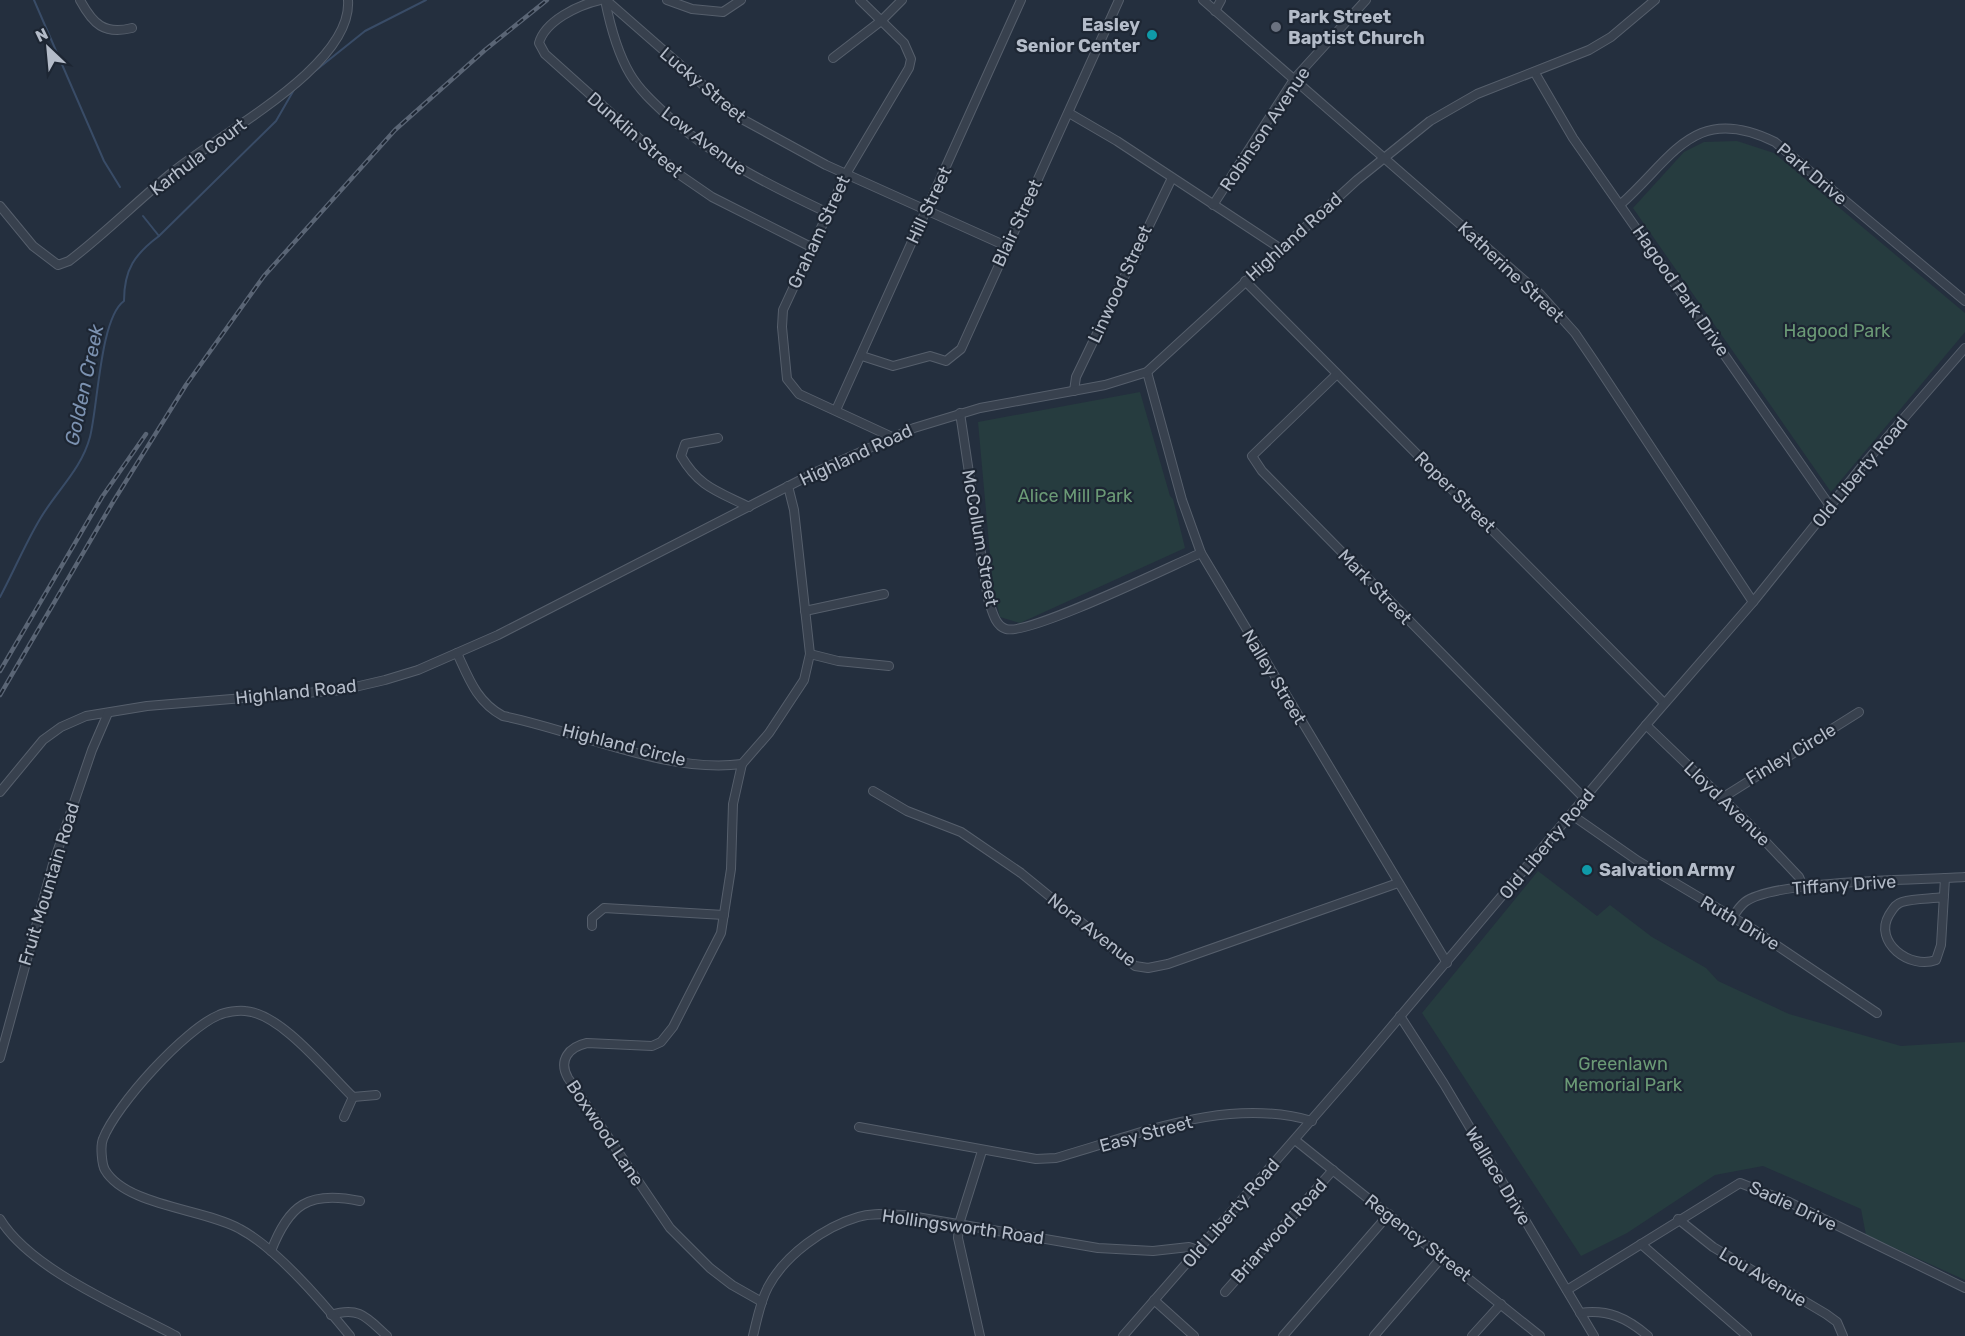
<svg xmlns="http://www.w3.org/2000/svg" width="1965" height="1336" font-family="Rubik,sans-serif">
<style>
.green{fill:#263c3f}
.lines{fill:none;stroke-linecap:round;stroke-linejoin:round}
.stream{stroke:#394c67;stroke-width:2}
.minor-casing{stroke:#565f6c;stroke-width:10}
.minor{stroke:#38414e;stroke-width:8}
.rail-casing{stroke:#5a6575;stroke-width:4.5}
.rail{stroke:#1d2633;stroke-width:2;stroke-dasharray:7;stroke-linecap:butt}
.worship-dot{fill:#6b7280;stroke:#1d2633;stroke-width:2}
.culture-dot{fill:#0f9aa8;stroke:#1d2633;stroke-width:2}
.labels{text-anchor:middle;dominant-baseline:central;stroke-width:4.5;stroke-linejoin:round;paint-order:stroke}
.poi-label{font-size:18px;font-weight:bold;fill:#b4bcc9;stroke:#1d2633;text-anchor:start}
.street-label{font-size:18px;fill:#b4bcc9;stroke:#1d2633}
.park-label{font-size:18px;fill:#6b9a76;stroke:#1d2633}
.water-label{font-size:20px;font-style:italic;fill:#7c92b1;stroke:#1d2633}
</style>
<rect width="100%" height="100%" fill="#242f3e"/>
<g class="green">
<polygon points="1737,141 1774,153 1965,313 1965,332 1831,492 1633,208 1684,152 1704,142"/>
<polygon points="1140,392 1170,496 1173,499 1185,548 1020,623 1000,617 993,588 978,422"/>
<polygon points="1538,871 1597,916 1610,905 1652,937 1706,968 1718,981 1789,1014 1901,1046 1965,1042 1965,1280 1866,1235 1861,1209 1763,1166 1715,1175 1627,1233 1581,1256 1422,1013"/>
</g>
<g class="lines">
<g class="stream">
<polyline points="34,0 104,161 120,187"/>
<polyline points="315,71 365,31 426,0"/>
<polyline points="143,216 159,236"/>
<path d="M0 597C14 571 25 544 40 519 57 490 81 470 90 437 98 406 100 318 124 301 124 269 135 254 159 236L276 121 295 88"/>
</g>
<g class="minor-casing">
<g id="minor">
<path d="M80 0C93 24 104 35 132 28"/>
<path d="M600 0C578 5 545 21 539 43L545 54 680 175 712 197 813 248"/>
<path d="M605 0C610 25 617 52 630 74 640 91 656 105 670 118 718 160 771 186 828 213"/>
<polyline points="606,0 742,119 826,165 1006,246"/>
<polyline points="667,0 692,9 723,12 741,0"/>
<polyline points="860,0 904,43 911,59 909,68 846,174 783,310 782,327 787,379 799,394 892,437"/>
<polyline points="1203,0 1540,294 1575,333 1594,361 1753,602"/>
<polyline points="1215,11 1221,0"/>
<polyline points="833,58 881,21 902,0"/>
<polyline points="1535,73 1573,138 1830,506"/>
<polyline points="1069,113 1117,141 1281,249"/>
<path d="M1621 204C1673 158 1694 102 1775 142L1965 301"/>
<polyline points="1213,205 1295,78 1366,0"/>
<path d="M0 206 33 246 58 265 69 261C106 233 138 200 174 171 219 134 353 66 348 0"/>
<polyline points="1245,281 1664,703"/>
<polyline points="862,356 893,366 930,356 946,361 961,349 1119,0"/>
<polyline points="1147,372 1182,500 1201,553 1447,963"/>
<polyline points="1337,374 1252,456 1262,471 1585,799"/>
<polyline points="1074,391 1076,377 1172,178"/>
<polyline points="836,410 1021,0"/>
<path d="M960 413 988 599C992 609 994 625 1006 629 1028 636 1171 566 1201 553"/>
<path d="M718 438 685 444 681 456C699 487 717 491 749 507"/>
<polyline points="805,611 884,594"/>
<path d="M457 653C469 679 477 702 503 716 579 731 666 774 742 764L769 733 804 680 810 654 794 510 788 486"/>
<polyline points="810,654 838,661 889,666"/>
<polyline points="1646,725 1747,822 1799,877 1803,886"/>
<path d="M742 764 733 804 731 869 721 933 673 1027 661 1042 652 1046 587 1043C569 1047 558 1060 568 1078L670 1228 710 1268 732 1285 762 1302"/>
<polyline points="873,791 907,811 961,832 1021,873 1135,966 1148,968 1168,964 1398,883"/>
<polyline points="0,792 43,740 61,727 86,716 147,706 342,690 385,680 418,670 498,635 818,471 914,428 980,408 1105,385 1147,372 1357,180 1430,121 1477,94 1589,50 1611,37 1655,0"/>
<polyline points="1722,798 1859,712"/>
<polyline points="1572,815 1638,861 1751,928 1877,1013"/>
<path d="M1944 897C1930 899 1915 898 1902 902 1895 904 1893 909 1889 915 1873 942 1910 970 1936 960L1941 945 1945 878"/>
<path d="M1733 917C1736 912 1740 906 1745 902 1773 880 1922 880 1965 877"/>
<polyline points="592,926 592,918 604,908 724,915"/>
<polyline points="1400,1016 1444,1084 1594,1336"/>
<polyline points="0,1058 53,864 92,750 108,713"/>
<polyline points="344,1117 353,1097"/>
<path d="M859 1127 1036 1159 1056 1158C1137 1135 1227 1096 1312 1121"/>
<polyline points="1295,1140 1540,1336"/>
<path d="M0 1219C31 1270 124 1308 176 1336"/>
<polyline points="1678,1219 1713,1247 1826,1314 1837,1322 1843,1336"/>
<polyline points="1641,1244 1747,1336"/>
<path d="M271 1251C289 1205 308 1190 360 1201"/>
<polyline points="1567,1290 1740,1183 1789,1202 1965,1288"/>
<polyline points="1225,1292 1333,1170"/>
<polyline points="1154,1300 1194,1336"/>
<path d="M1580 1313C1608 1309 1627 1318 1648 1336"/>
<path d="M331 1315C360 1306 367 1318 387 1336"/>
<path d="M350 1336C324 1304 276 1248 240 1229 205 1209 126 1206 105 1170 102 1165 100 1146 103 1139 116 1105 185 1029 219 1015 225 1012 239 1010 245 1011 281 1013 328 1073 353 1097L376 1095"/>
<path d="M753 1336C757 1320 760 1302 768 1287 785 1255 824 1227 858 1217 873 1212 890 1215 905 1215L1098 1248 1153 1251 1189 1247 1198 1250"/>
<polyline points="980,1336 958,1238 959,1224 982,1151"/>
<polyline points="1123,1336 1355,1070 1646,725 1753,602 1864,464 1965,348"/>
<polyline points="1283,1336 1389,1214"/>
<polyline points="1374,1336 1442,1257"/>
<polyline points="1472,1336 1501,1304"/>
</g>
</g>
<use href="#minor" class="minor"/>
<g class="rail-casing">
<g id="rail">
<polyline points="0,671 102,497 146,434"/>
<polyline points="0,695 113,502 186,385 264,276 395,130 485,50 547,0"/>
</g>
</g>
<use href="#rail" class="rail"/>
</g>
<circle class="worship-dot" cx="1276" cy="27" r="6"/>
<g class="culture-dot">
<circle cx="1152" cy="35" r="6"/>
<circle cx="1587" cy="870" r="6"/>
</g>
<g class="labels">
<g class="poi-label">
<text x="1288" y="17">Park Street<tspan x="1288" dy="21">Baptist Church</tspan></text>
<text x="1140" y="25" text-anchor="end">Easley<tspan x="1140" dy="21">Senior Center</tspan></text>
<text x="1599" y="870">Salvation Army</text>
</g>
<g class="street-label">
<text transform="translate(703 85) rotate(40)">Lucky Street</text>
<text transform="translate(1265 129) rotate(-56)">Robinson Avenue</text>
<text transform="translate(635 135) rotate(41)">Dunklin Street</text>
<text transform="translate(704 141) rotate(37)">Low Avenue</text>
<text transform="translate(198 157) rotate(-37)">Karhula Court</text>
<text transform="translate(1812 174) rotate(40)">Park Drive</text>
<text transform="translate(929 205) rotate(-65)">Hill Street</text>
<text transform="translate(1017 223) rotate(-65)">Blair Street</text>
<text transform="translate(819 232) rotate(-65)">Graham Street</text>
<text transform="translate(1294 237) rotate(-42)">Highland Road</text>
<text transform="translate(1511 272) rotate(43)">Katherine Street</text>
<text transform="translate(1120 284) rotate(-65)">Linwood Street</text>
<text transform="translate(1681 291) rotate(55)">Hagood Park Drive</text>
<text transform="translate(856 455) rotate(-25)">Highland Road</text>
<text transform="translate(1860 472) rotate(-50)">Old Liberty Road</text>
<text transform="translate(1455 492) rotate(45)">Roper Street</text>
<text transform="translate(980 538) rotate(80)">McCollum Street</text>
<text transform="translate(1375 587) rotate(46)">Mark Street</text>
<text transform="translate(1274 677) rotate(59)">Nalley Street</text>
<text transform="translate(296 692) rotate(-6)">Highland Road</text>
<text transform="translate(624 745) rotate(14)">Highland Circle</text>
<text transform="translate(1791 754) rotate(-31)">Finley Circle</text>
<text transform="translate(1727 804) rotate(44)">Lloyd Avenue</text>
<text transform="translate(1547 844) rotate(-50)">Old Liberty Road</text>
<text transform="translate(49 884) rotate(-73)">Fruit Mountain Road</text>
<text transform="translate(1844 885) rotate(-4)">Tiffany Drive</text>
<text transform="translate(1740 923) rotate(31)">Ruth Drive</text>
<text transform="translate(1092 930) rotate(38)">Nora Avenue</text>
<text transform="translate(605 1133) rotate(56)">Boxwood Lane</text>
<text transform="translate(1146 1134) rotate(-15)">Easy Street</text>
<text transform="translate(1498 1176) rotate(59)">Wallace Drive</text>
<text transform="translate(1793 1206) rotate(25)">Sadie Drive</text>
<text transform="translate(1231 1213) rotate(-49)">Old Liberty Road</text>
<text transform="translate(963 1227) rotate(8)">Hollingsworth Road</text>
<text transform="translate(1279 1231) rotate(-48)">Briarwood Road</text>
<text transform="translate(1418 1238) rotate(38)">Regency Street</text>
<text transform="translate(1763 1277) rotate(31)">Lou Avenue</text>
</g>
<g class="park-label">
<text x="1837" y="331">Hagood Park</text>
<text x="1075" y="496">Alice Mill Park</text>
<text x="1623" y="1064">Greenlawn<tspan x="1623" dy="21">Memorial Park</tspan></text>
</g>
<g class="water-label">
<text transform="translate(84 385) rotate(-78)">Golden Creek</text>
</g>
</g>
<g transform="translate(48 48) rotate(334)" stroke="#1d2633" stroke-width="4.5" paint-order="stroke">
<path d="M0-4.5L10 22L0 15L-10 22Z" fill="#b4bcc9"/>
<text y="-9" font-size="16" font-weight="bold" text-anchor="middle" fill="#b4bcc9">N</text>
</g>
</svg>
